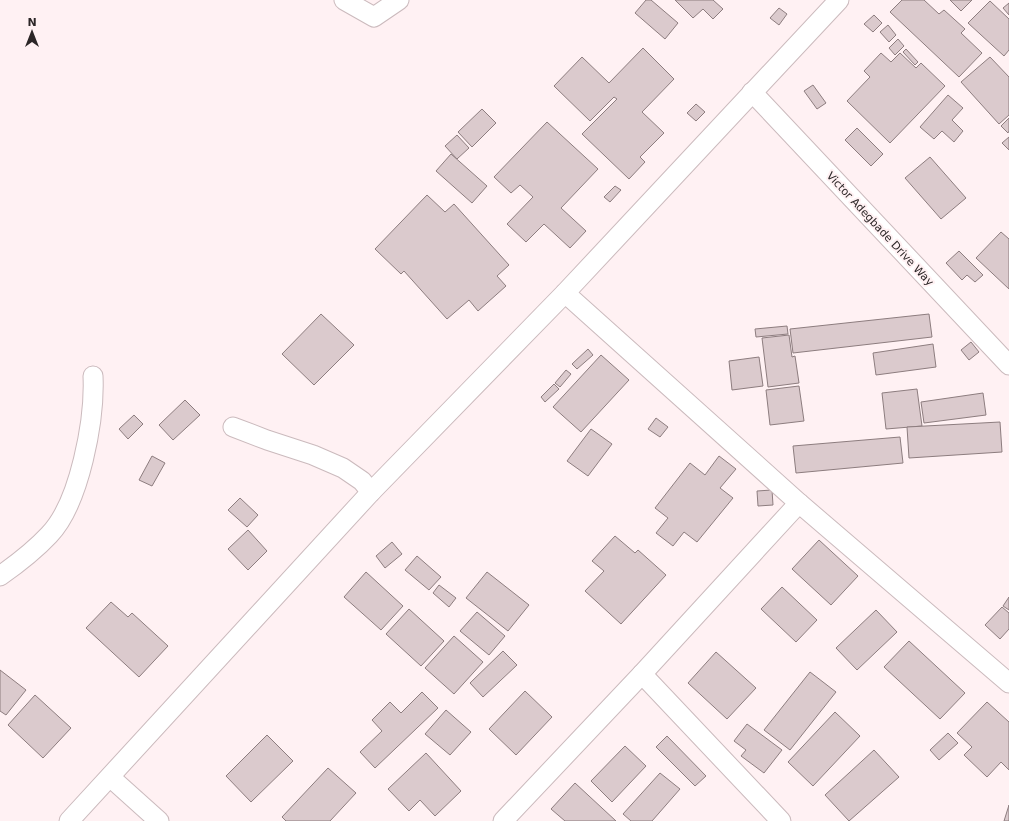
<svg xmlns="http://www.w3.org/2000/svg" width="1009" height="821" font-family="'DejaVu Sans',sans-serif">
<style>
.building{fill:#dbcacd;stroke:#8d7d7f}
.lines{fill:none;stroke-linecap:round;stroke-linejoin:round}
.minor-casing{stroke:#cbbabd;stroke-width:21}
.minor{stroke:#fff;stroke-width:19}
.labels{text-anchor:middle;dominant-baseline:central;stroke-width:4;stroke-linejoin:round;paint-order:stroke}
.street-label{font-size:11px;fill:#2c2627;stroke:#fff1f3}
</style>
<rect width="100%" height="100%" fill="#fff1f3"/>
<g class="building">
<polygon points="646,0 651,0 678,23 665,39 635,13"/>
<polygon points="675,0 713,0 723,9 713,19 703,9 693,18"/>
<polygon points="902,0 924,0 939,14 944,10 965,29 961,33 982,53 959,77 890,12"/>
<polygon points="950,0 972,0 961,11"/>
<polygon points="990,1 1009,19 1009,50 1004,56 968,23"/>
<polygon points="1009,3 1009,15 1003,8"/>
<polygon points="779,8 787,14 779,25 770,18"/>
<polygon points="874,15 882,23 873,32 864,24"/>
<polygon points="888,25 896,35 889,42 880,32"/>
<polygon points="898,39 904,46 895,55 889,48"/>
<polygon points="643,48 674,79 642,112 664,133 640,157 645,162 629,179 582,134 617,99 614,97 590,121 554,86 582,57 609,83"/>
<polygon points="906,49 918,62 915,65 903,52"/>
<polygon points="881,53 891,62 900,53 916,68 921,63 945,86 890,143 847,101 870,77 864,71"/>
<polygon points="990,57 1009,77 1009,115 999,124 961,82"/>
<polygon points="813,85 826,103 817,109 804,91"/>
<polygon points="948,95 963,108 952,120 963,131 954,142 942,131 934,139 920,127"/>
<polygon points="696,104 705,112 696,121 687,113"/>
<polygon points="482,109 496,123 472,147 458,132"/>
<polygon points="1009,118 1009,131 1008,133 1001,126"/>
<polygon points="547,122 598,169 561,208 586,231 570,248 544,224 526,242 507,224 533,197 520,185 511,193 494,177"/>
<polygon points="857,128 883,154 871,166 845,140"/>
<polygon points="457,135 469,148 457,159 445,146"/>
<polygon points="1009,137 1009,150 1002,143"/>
<polygon points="451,154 487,186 472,203 436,171"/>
<polygon points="930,157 966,198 941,219 905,178"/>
<polygon points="615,186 621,190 610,202 604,197"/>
<polygon points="427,195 445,212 454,204 509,265 497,276 506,286 478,311 469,300 447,319 404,271 401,274 375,249"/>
<polygon points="1001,232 1009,239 1009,289 976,258"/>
<polygon points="959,251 983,275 975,282 967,275 962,280 946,263"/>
<polygon points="321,314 354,345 314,385 282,354"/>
<polygon points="929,314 932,337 793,353 790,329"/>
<polygon points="787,326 788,334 756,337 755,329"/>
<polygon points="789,335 792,357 795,356 799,383 768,387 762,338"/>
<polygon points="971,342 979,352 969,360 961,350"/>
<polygon points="933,344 936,367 876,375 873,353"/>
<polygon points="588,349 593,355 577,369 572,364"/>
<polygon points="601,355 629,380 581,432 553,407"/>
<polygon points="759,357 763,386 732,390 729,361"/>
<polygon points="566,370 571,374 560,387 555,383"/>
<polygon points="554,384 559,389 545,402 541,397"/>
<polygon points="799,386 804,421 770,425 766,390"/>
<polygon points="917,389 922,426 886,429 882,393"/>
<polygon points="983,393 986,415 924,423 921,402"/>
<polygon points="185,400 200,415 173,440 159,425"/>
<polygon points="134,415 143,424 128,439 119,429"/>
<polygon points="656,418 668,427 660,437 648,429"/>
<polygon points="1000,422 1002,452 909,458 907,427"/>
<polygon points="591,429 612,444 588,476 567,461"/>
<polygon points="900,437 903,463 796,473 793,446"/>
<polygon points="152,456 165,463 152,486 139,480"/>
<polygon points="719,456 736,469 720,488 733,498 697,542 684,532 673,546 656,533 668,518 655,508 690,463 705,475"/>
<polygon points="772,490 773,505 758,506 757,491"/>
<polygon points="240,498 258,515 247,527 228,510"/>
<polygon points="248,530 267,551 248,570 228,549"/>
<polygon points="615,536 635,553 638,550 666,575 621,624 585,591 604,571 592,561"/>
<polygon points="819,540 858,576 831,605 792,569"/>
<polygon points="392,542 402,554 385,568 376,556"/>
<polygon points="417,556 441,577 429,590 405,570"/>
<polygon points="366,572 403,606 381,630 344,597"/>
<polygon points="487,572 529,605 508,631 466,598"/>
<polygon points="439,585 456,598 449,607 433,593"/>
<polygon points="782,587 817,620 796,642 761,609"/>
<polygon points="1009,597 1009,610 1003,606"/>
<polygon points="111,602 128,617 132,613 168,646 139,677 86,628"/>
<polygon points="1002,607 1009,613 1009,629 1000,639 985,625"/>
<polygon points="409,609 444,641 421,666 386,634"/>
<polygon points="876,610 897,632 857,670 836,648"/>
<polygon points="477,612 505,636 489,655 460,631"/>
<polygon points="454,636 483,662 454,694 425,668"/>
<polygon points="909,641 965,693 940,719 884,667"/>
<polygon points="503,651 517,665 483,697 470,683"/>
<polygon points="716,652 756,688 727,719 688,683"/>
<polygon points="0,670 26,690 6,715 0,711"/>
<polygon points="810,672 836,692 790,750 764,730"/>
<polygon points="525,691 552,717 516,755 489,729"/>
<polygon points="422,692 438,708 375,768 360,752 382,731 372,720 390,702 401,713"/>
<polygon points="35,695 71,728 43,758 8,725"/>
<polygon points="987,702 1009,722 1009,770 1001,762 987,777 964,755 972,747 957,733"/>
<polygon points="446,710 471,732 450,755 425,734"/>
<polygon points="835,712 860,736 813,786 788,762"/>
<polygon points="747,724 782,750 764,773 741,756 746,750 734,741"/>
<polygon points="948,733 958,743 939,760 930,750"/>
<polygon points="267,735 293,761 251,802 226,776"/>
<polygon points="667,736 706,776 695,786 656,747"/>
<polygon points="625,746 646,766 612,802 591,781"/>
<polygon points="874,750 899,777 849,821 825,795"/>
<polygon points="426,753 461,791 435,816 420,800 409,811 388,789"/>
<polygon points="328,768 356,793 330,821 286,821 282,817"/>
<polygon points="660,773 680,789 652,821 631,821 623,814"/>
<polygon points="575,783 616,821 565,821 551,809"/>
<polygon points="1009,805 1009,821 1004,821"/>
</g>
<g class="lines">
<g class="minor-casing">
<g id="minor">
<polyline points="344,0 374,17 399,0"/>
<polyline points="752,92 1009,365"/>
<polyline points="565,293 799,503 1009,683"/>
<polyline points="233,427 267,440 313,455 343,468 362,481 371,492"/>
<path d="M0 576C17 564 35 550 49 535 80 503 95 419 93 376"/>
<polyline points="642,674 781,821"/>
<polyline points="110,777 159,821"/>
<polyline points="69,821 371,492 565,293 839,0"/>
<polyline points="503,821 642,674 799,503"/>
</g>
</g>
<use href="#minor" class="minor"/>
</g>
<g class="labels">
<g class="street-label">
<text transform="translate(880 229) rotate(47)">Victor Adegbade Drive Way</text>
</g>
</g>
<g transform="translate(32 32)" stroke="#fff1f3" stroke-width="3" paint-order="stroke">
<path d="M0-3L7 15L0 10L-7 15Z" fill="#2c2627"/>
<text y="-6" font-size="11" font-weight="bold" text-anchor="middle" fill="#2c2627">N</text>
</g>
</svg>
